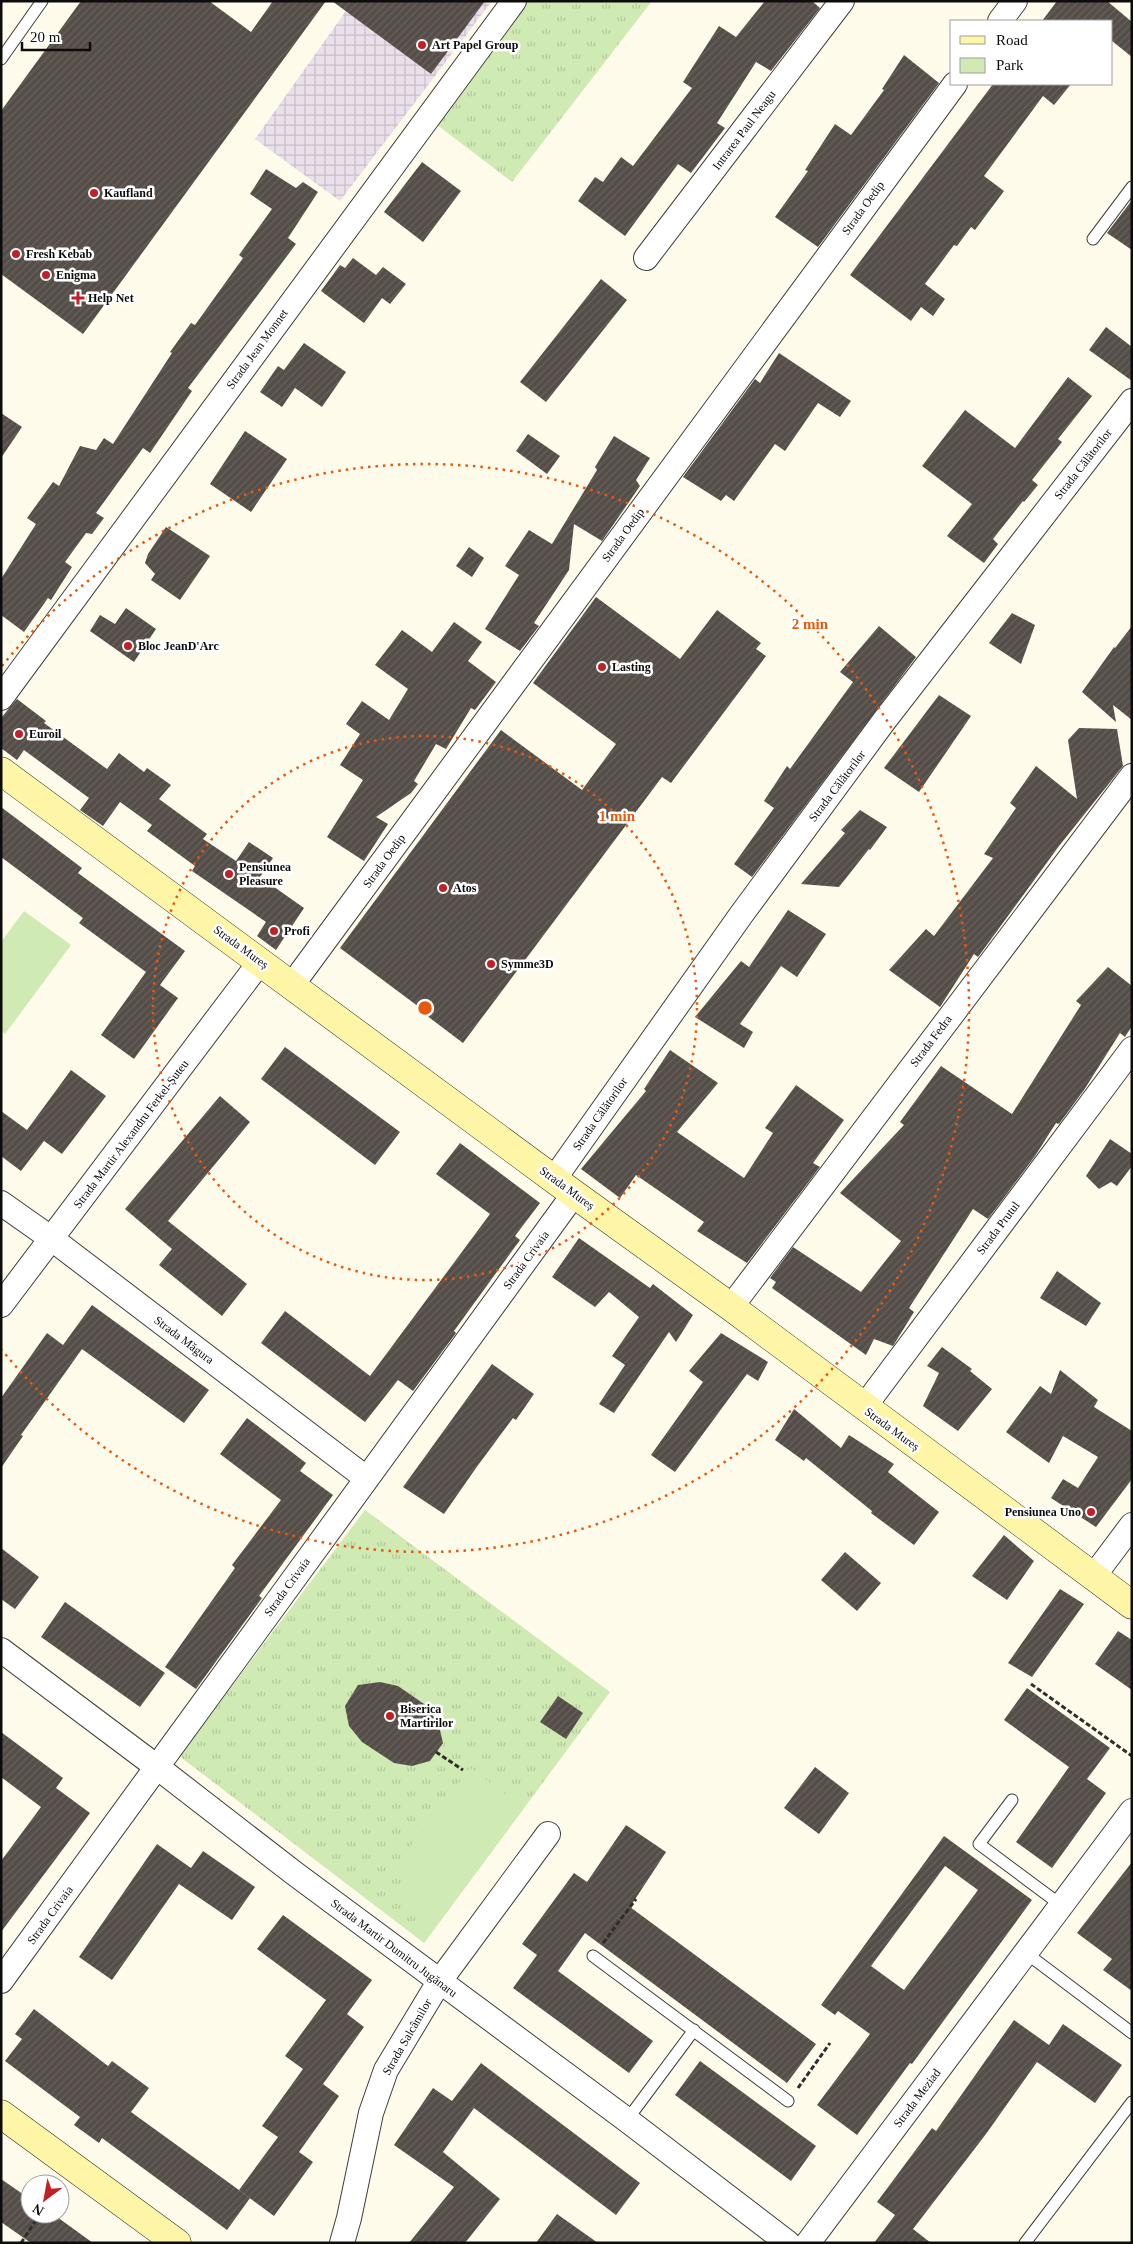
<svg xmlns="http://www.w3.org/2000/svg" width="1133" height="2244" font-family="'Times New Roman',serif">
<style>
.industrial{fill:url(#industrial-grid)}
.grass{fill:url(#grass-tufts)}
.park{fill:#d0eab4}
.building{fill:url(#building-hatch);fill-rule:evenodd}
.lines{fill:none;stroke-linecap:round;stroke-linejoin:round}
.lane-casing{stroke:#3f3f3f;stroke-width:13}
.street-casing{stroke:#3f3f3f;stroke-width:26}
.secondary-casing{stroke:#2e2e2e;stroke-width:29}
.path{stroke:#2e2e2e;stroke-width:3;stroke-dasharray:5 2.5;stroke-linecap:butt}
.lane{stroke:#fff;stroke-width:11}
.street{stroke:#fff;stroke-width:24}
.secondary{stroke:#fff5a6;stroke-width:28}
.ring{fill:none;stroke:#e8590c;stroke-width:2.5;stroke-dasharray:2.5 5}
.poi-dot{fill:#c02028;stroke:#fff;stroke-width:2}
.labels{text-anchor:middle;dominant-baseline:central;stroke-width:5;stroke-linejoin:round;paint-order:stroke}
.poi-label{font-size:12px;font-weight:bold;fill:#0c0c0c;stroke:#fff;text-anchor:start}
.street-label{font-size:12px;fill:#0c0c0c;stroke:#fff}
.centre{fill:#e8590c;stroke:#fff;stroke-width:2.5}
.ring-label{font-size:15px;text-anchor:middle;font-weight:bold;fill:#e8590c;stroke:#fff;stroke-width:5;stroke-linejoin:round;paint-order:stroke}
</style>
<defs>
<pattern id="industrial-grid" width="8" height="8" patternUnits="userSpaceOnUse" patternTransform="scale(1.25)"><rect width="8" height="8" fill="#eae0eb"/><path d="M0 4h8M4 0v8" fill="none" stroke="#c8bfc8"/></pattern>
<pattern id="grass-tufts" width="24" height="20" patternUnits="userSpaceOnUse" patternTransform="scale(1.25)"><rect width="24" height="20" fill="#d0eab4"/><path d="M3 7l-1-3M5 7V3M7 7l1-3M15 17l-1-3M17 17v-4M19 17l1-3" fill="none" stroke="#b1c89a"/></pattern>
<pattern id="building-hatch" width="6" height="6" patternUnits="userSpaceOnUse" patternTransform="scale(1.25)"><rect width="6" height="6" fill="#554d48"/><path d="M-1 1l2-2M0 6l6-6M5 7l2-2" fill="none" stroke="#68625e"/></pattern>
</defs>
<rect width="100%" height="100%" fill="#fffbeb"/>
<polygon class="industrial" points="353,1 492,1 340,201 255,139"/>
<g class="grass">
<polygon points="528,1 652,1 512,182 436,124"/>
<polygon points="365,1510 610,1692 424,1943 179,1756"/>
</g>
<g class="park">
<polygon points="24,911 71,945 5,1034 1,1031 1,942"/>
<polygon points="470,1768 524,1808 424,1943 397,1864"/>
</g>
<g class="building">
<polygon points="81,1 209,1 251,32 273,1 326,1 83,334 1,274 1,111"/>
<polygon points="332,1 485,1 431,74"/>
<polygon points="765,1 812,1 820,8 771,71 756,62 717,123 725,128 691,173 678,164 625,236 578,201 595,177 603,182 621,157 633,166 692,88 683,82 719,26 736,37"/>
<polygon points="1057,1 1107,1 1132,22 1132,57 1112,41 1112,21 1042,21"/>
<polygon points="904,55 939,83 818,247 775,217 808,171 805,170 835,124 851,135 884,90 882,89"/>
<polygon points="993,84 1071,84 1054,105 1043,96 984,176 1004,191 975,230 971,227 957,246 954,245 925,284 945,299 933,316 921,307 911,321 850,275"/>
<polygon points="422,162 461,191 423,242 384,212"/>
<polygon points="266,169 296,188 303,182 318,192 288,238 296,244 188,388 192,391 150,453 143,448 96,513 104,518 92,534 86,533 65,562 72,567 51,600 48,598 24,632 1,615 1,579 36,524 27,518 53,482 59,486 80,446 96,450 104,438 113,444 172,353 170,352 191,323 195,325 243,258 239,255 272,209 250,194"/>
<polygon points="1132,200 1132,250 1107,233"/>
<polygon points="353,258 376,275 383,267 406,284 390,304 382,298 364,323 321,291 340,265 345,268"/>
<polygon points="601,279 627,300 546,402 520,382"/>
<polygon points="1106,327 1132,347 1132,381 1089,350"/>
<polygon points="304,343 346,372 322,407 295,388 282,407 260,392 278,366 284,370"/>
<polygon points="779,353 851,401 840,417 818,403 785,451 775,444 734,501 726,495 721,501 683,477 755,379 760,383"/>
<polygon points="1068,377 1092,396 1058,439 1062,442 1032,480 1038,485 1024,502 1023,501 993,539 998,544 984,563 947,536 972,504 922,466 965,410 1015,448"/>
<polygon points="1,413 22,427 1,458"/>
<polygon points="245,431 287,459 251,512 210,484"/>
<polygon points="528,434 560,456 547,474 516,451"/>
<polygon points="614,436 650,458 636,480 640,486 602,541 574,524 569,570 534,623 539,626 520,651 485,629 519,575 505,566 529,530 552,544 597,470 595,467"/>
<polygon points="166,527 210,556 180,600 151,580 155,574 145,563 148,554"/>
<polygon points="469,547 484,558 472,577 456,566"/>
<polygon points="596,597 680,659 717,610 761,643 756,649 766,656 671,783 662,777 463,1043 418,1009 419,1007 340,948 501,730 582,790 616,744 533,683"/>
<polygon points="126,608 156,629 134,662 90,631 100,615 115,624"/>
<polygon points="1012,613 1035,625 1021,664 989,643"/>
<polygon points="454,622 482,642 468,661 496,682 475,710 471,708 446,749 436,744 414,781 418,784 411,793 376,817 388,824 364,861 327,837 363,780 340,765 360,734 346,724 362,701 389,720 408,689 375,665 402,630 432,652"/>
<polygon points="879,626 916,657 752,877 734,864 774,808 764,801 787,766 790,769 853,682 840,672"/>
<polygon points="1132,626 1132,720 1113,705 1116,722 1082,692 1114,647 1115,648"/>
<polygon points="939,695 971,716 919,792 884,768"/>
<polygon points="17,699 46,721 44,723 107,769 119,753 144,772 147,768 171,785 159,799 207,834 203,839 236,861 249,842 273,858 260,877 304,908 276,950 257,936 266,922 192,871 195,866 147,831 152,825 120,802 103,826 80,810 89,798 24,750 17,760 1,748 1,718"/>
<polygon points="1079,728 1117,729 1123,766 1059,846 978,957 974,954 940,1007 889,970 926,929 934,936 993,858 984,854 1016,808 1010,803 1036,766 1077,799 1068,740"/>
<polygon points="1,807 82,868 78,873 185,951 160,985 178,998 134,1059 101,1035 146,972 79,923 83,918 1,857"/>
<polygon points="860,810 887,827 870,850 869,849 839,887 801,884 845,833 841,830"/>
<polygon points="788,910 826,934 797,977 781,966 740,1024 753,1032 744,1048 695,1017 741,961 749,967"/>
<polygon points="1108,967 1132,986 1132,1026 1125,1037 1120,1033 1084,1090 1059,1124 1056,1123 1035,1156 988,1219 973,1209 909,1308 914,1312 893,1346 874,1339 866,1355 772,1288 776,1282 770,1278 793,1247 861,1292 901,1241 840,1193 904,1125 900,1122 941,1066 1012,1114 1081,1005 1076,1001"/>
<polygon points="285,1047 400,1132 375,1165 261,1079"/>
<polygon points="670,1050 718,1083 677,1132 744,1178 773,1133 765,1128 796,1085 844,1120 813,1163 820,1167 747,1263 697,1231 704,1222 636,1175 620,1198 581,1169 646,1091 644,1089"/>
<polygon points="71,1070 106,1096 62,1154 44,1141 21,1171 1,1156 1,1111 27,1130"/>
<polygon points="220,1096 250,1122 168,1221 247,1284 222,1316 159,1265 172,1249 125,1209"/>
<polygon points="1110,1139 1132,1154 1132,1166 1117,1186 1111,1182 1099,1189 1086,1176"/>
<polygon points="460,1143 540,1203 515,1236 520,1240 454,1331 456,1333 413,1391 398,1380 365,1422 261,1343 285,1311 370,1376 490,1214 436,1174"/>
<polygon points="579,1238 650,1288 653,1284 693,1315 676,1342 669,1332 614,1413 599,1404 625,1365 612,1356 639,1317 609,1292 595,1307 552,1277"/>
<polygon points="1057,1271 1101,1303 1086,1326 1040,1298"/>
<polygon points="92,1305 209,1390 184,1423 82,1349 21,1435 23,1436 1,1468 1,1398 47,1333 63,1345"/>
<polygon points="721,1333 768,1362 758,1381 747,1374 675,1472 651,1455 703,1382 689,1371"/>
<polygon points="942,1347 972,1369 970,1371 992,1389 958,1431 923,1406 939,1373 927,1366"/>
<polygon points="492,1364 534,1394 516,1420 513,1418 476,1468 444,1514 403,1487"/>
<polygon points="1060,1370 1098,1400 1094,1407 1132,1431 1132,1479 1096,1527 1051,1498 1063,1479 1078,1488 1098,1457 1063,1436 1049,1463 1006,1432 1040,1386 1051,1394"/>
<polygon points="794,1409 841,1448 849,1435 894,1464 888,1472 939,1512 914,1545 871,1513 872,1511 806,1458 804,1461 775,1440"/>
<polygon points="247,1418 306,1463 300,1471 333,1495 259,1596 262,1598 196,1689 165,1667 235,1568 232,1565 281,1500 220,1454"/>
<polygon points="1004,1535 1034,1561 1007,1600 972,1576"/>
<polygon points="1,1548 39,1577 15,1609 1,1599"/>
<polygon points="845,1552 881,1583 857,1611 821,1580"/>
<polygon points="1060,1589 1084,1604 1032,1677 1008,1663"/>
<polygon points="65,1602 165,1673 140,1707 41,1637"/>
<polygon points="1118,1631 1132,1640 1132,1690 1095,1664"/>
<polygon points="380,1682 398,1686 427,1706 439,1726 443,1743 430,1761 412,1766 394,1763 362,1742 349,1726 345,1706 358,1685"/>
<polygon points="1027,1688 1110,1748 1087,1779 1106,1793 1052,1868 1016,1842 1069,1767 1004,1720"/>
<polygon points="558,1696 583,1713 566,1739 540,1722"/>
<polygon points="1,1732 63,1778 56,1788 90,1813 1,1932 1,1861 41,1807 1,1777"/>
<polygon points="815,1767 849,1793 819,1834 784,1808"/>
<polygon points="626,1825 666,1852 630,1907 816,2044 787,2083 585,1933 558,1971 653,2041 629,2073 513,1988 537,1955 522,1944 574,1873 587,1882"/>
<path d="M944 1836 1032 1900 912 2064 910 2063 857 2135 817 2105 870 2034 838 2011 835 2015 821 2005ZM945 1866 978 1890 904 1990 871 1966Z"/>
<polygon points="157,1844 191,1868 203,1851 255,1887 232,1920 179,1884 112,1980 79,1957"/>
<polygon points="1132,1862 1132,1991 1103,1970 1112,1959 1077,1933"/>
<polygon points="283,1915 372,1980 347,2014 364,2027 323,2084 339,2096 299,2152 313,2162 274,2216 239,2190 278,2137 262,2126 303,2069 285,2056 326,2000 257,1949"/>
<polygon points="34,2009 108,2066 112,2061 149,2088 131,2112 250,2198 227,2230 102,2138 99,2143 74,2125 80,2117 5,2061 22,2039 15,2034"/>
<polygon points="1014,2020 1049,2045 1063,2024 1122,2065 1095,2103 1037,2062 986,2134 913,2229 931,2243 874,2243 895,2215 877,2202 932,2128 936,2131"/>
<polygon points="700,2061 816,2146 791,2181 675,2095"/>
<polygon points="481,2063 640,2183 616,2215 474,2108 443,2152 500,2199 465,2243 409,2243 454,2187 394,2145 433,2088 452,2101"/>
<polygon points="1,2179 30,2199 30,2214 53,2214 93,2243 31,2243 1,2222"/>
<polygon points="557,2214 598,2243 536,2243"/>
</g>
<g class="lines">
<g class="lane-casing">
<g id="lane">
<polyline points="1,59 42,1"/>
<polyline points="1093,239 1132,187"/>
<polyline points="1012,1800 979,1844 1061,1905"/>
<polyline points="1026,1953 1132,2033"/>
<polyline points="593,1956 788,2101"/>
<polyline points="627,2120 694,2030"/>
<polyline points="1025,2243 1132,2102"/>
</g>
</g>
<g class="street-casing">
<g id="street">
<polyline points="1000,21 1015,1"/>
<polyline points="646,258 842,1"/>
<polyline points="1,698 514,1"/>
<polyline points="292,985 955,84"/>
<polyline points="554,1179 741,915 884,721 1132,401"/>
<polyline points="1,1203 52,1239 366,1478"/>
<polyline points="1,1305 260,962"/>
<polyline points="731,1307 1132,776"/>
<polyline points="864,1407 1132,1049"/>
<polyline points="1093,1577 1132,1525"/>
<polyline points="1,1650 157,1767 294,1873 627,2120 788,2243"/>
<polyline points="1,1981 574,1194"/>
<polyline points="342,2243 349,2218 371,2113 386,2070 439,1982 548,1834"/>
<polyline points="808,2243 1132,1811"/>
</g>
</g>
<g class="secondary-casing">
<g id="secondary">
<polyline points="1,771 574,1194 731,1307 1132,1605"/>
<polyline points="1,2114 177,2243"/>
</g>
</g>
<g class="path">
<polyline points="1031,1684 1132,1756"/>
<polyline points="436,1752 463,1770"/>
<polyline points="603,1943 636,1899"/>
<polyline points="798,2088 830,2043"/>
<polyline points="21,2243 40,2214"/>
</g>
<use href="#lane" class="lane"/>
<use href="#street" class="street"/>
<use href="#secondary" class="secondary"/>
</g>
<g class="ring">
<circle cx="425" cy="1008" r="272"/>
<path d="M2 666A544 544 0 1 1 2 1350"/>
</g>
<g class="poi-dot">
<circle cx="422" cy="45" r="5"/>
<circle cx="94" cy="193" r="5"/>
<circle cx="16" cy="254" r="5"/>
<circle cx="46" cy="275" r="5"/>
<path d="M75.5 290.5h5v5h5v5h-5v5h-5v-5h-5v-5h5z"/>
<circle cx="128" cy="646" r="5"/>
<circle cx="602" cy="667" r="5"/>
<circle cx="19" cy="734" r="5"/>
<circle cx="229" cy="874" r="5"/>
<circle cx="443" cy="888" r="5"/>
<circle cx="274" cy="931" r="5"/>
<circle cx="491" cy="964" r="5"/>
<circle cx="1091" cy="1512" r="5"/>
<circle cx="390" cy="1716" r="5"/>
</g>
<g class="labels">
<g class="poi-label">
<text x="432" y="45">Art Papel Group</text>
<text x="104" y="193">Kaufland</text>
<text x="26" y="254">Fresh Kebab</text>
<text x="56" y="275">Enigma</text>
<text x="88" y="298">Help Net</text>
<text x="138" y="646">Bloc JeanD'Arc</text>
<text x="612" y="667">Lasting</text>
<text x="29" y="734">Euroil</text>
<text x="239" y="867">Pensiunea<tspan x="239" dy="14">Pleasure</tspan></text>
<text x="453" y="888">Atos</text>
<text x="284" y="931">Profi</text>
<text x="501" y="964">Symme3D</text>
<text x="1081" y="1512" text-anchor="end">Pensiunea Uno</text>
<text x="400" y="1709">Biserica<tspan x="400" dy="14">Martirilor</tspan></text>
</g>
<g class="street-label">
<text transform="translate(744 130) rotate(-53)">Intrarea Paul Neagu</text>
<text transform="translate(863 208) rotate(-54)">Strada Oedip</text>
<text transform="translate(257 349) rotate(-54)">Strada Jean Monnet</text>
<text transform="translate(1083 464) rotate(-52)">Strada Călătorilor</text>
<text transform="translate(623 535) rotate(-54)">Strada Oedip</text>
<text transform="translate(837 786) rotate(-53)">Strada Călătorilor</text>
<text transform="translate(384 861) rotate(-54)">Strada Oedip</text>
<text transform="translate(241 947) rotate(36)">Strada Mureș</text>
<text transform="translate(931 1041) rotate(-53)">Strada Fedra</text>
<text transform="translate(600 1114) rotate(-55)">Strada Călătorilor</text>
<text transform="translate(131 1134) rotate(-53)">Strada Martir Alexandru Ferkel-Șuteu</text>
<text transform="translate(567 1188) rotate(36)">Strada Mureș</text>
<text transform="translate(998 1228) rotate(-53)">Strada Prutul</text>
<text transform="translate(526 1260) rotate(-54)">Strada Crivaia</text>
<text transform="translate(184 1340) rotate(37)">Strada Măgura</text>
<text transform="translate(892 1429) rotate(36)">Strada Mureș</text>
<text transform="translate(287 1587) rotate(-54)">Strada Crivaia</text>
<text transform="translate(50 1915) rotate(-54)">Strada Crivaia</text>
<text transform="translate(394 1948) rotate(37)">Strada Martir Dumitru Jugănaru</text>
<text transform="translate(407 2037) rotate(-60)">Strada Salcâmilor</text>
<text transform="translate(917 2098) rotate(-53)">Strada Meziad</text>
</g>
</g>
<circle cx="425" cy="1008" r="8" class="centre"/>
<g class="ring-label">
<text x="810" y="629">2 min</text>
<text x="617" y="821">1 min</text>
</g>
<rect width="1133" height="2244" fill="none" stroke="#0c0c0c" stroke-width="5"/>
<rect x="950" y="20" width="162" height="65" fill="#ffffff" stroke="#9e9e9e"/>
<rect x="960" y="36" width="25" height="8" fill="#fff5a6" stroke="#9e9e9e"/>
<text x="996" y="45" font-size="15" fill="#0c0c0c">Road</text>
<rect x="960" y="58" width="25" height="15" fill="#d0eab4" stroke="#9e9e9e"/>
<text x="996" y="70" font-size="15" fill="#0c0c0c">Park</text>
<g transform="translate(45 2199) rotate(212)"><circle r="24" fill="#ffffff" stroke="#9e9e9e"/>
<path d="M0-4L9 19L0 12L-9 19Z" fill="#c02028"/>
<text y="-8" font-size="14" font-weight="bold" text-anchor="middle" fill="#0c0c0c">N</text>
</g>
<path d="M22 42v8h68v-8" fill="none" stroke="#0c0c0c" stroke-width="2.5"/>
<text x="30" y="42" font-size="15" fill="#0c0c0c" stroke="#ffffff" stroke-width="4" paint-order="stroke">20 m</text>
</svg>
